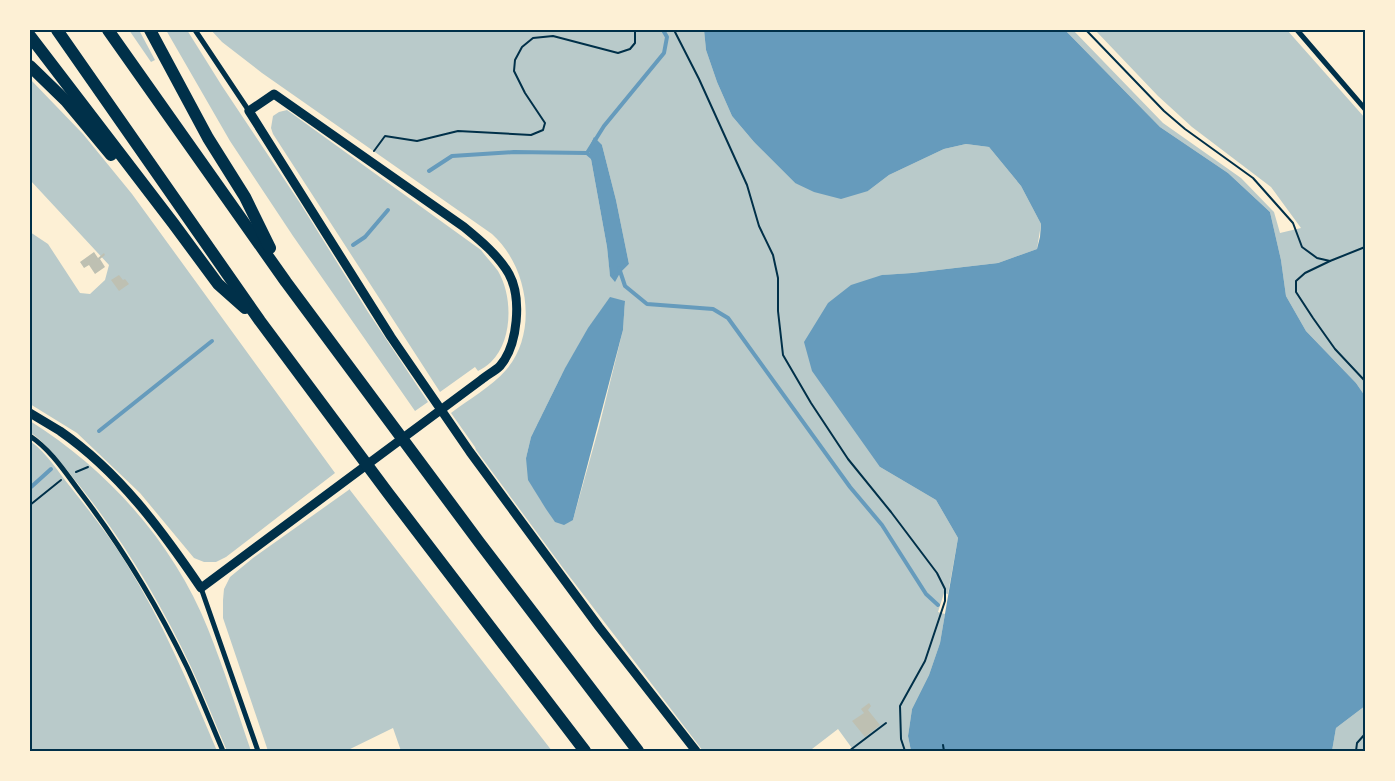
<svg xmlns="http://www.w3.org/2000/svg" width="1395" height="781" font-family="'Open Sans',sans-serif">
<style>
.green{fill:#b9caca;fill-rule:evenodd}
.water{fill:#669bbc}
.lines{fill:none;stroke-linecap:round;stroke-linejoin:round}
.stream{stroke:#669bbc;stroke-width:4}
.building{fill:#bec0b2}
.path{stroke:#003049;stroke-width:2}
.minor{stroke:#003049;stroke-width:5}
.tertiary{stroke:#003049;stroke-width:9}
.motorway{stroke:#003049;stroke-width:12}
.neatline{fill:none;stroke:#003049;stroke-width:2}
</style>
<rect width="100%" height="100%" fill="#fdf0d5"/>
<g class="green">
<polygon points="129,30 139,30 155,60 151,62"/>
<polygon points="166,30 187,30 222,86 300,203 368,312 428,402 415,411 293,236 230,141"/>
<path d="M211 30H704L706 50 717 82 732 116 754 142 795 183 868 191 889 175 944 149 966 144 989 147 1021 186 1041 224 1037 249 998 263 912 273 883 275 880 467 936 500 958 538 948 594 944 593 938 612 945 614 940 643 929 675 912 709 908 736 911 751H854L838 729 812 749 813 751H703L563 568 476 450 475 447 451 413C468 400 492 386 506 370 539 332 528 266 492 234L262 73 222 42ZM602 145 616 200 629 264 620 273 610 275 607 247 589 148ZM625 301 623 330 599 427 573 520 526 458 531 437 564 370Z"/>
<polygon points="1065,30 1073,30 1163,123 1241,178 1274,212 1280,233 1301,228 1271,187 1192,127 1158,96 1095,30 1287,30 1365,118 1365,396 1356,383 1306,331 1286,296 1281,260 1270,212 1228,173 1160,127"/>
<polygon points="30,79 83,134 132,194 335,473 226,557 216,562 204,562 194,558 140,493 77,433 30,404 30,232 48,244 80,293 90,294 105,280 109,265 30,180"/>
<path d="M287 110 481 250C486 257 493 264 498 271 513 296 513 341 491 362 487 366 482 369 478 371L475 367 440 392 273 134 271 128 273 116 279 112Z"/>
<path d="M30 421C107 469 174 543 208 629 224 669 237 710 251 751H227C215 723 204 695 191 667 161 603 123 540 79 485 64 467 50 446 30 432Z"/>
<path d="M30 441C48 454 58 472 72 489 91 513 110 537 126 563 163 622 190 687 217 751H30Z"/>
<polygon points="350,489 350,490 552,751 401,751 393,728 346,751 268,751 223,618 223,600 224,589 230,577 253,558"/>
<polygon points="1365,706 1365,751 1332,751 1336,728"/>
</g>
<g class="water">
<polygon points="704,30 1065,30 1160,127 1228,173 1270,212 1281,260 1286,296 1306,331 1356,383 1365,396 1365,706 1336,728 1332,751 911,751 908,736 912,709 929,675 940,643 958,538 936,500 880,467 812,371 804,342 828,303 851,285 882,275 912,273 998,263 1037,249 1040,237 1041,224 1021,186 989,147 966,144 944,149 889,175 868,191 841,199 814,192 795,183 754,142 732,116 717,82 706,50"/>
<polygon points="594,137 602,145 616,200 629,264 620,273 615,282 610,276 607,247 589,148"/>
<polygon points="610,297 625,301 623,330 573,520 564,525 555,522 546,509 528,480 526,458 531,437 564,370 588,328"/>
</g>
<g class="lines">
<g class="stream">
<polyline points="594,159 587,153 604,126 664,53 667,37 663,30"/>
<polyline points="429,171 452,156 514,152 587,153"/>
<polyline points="353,245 365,237 388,210"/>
<polyline points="619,268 625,286 647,304 713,309 728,318 850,487 882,525 926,594 938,605"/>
<polyline points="99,431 212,341"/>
<polyline points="30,488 51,469"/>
</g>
</g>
<g class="building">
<polygon points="94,252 98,258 104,253 105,255 100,259 105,267 95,274 89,265 84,268 80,262"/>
<polygon points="119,275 123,280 125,279 129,284 119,291 111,280"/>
<polygon points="869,703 871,706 868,710 880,725 865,737 852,721 864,713 861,709"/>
</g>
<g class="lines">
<g class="path">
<polyline points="674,30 699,79 747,185 759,226 773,255 778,278 778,311 783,355 811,403 848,459 891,512 937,573 945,589 945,601 925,661 900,706 901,739 905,751"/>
<polyline points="1086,30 1164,111 1185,129 1253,178 1293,223 1302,247 1317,258 1330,261 1365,247"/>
<polyline points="374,151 385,136 417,141 458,131 531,135 543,130 545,123 525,93 514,71 515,60 522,47 533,38 553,36 618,53 630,49 635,43 635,30"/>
<polyline points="1330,261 1305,273 1296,281 1296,292 1313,318 1335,349 1365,381"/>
<polyline points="76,472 88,467"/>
<polyline points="30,505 61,480"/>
<polyline points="943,745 944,751"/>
<polyline points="849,751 886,723"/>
<polyline points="1356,751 1357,743 1365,734"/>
</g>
<g class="minor">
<polyline points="195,30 249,111"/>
<polyline points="1297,30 1365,109"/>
<path d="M30 436C51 450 65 472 80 492 122 547 157 605 187 667 200 695 211 723 223 751"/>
<polyline points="201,588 258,751"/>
</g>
<path class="tertiary" d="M30 413C40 419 50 425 60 431 119 472 161 529 201 588L481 380C487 375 495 371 500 366 518 345 522 298 509 274 498 255 481 241 464 227L274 94 249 111 391 337 470 452 599 627 696 751"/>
<g class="motorway">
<polyline points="57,30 260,321 388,493 585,751"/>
<polyline points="108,30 286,282 479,542 638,751"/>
<polyline points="150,30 208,138 245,197 270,248"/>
<polyline points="30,36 173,223 218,284 245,308"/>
<polyline points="30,66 66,101 111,155"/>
</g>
</g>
<rect width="1395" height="781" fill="none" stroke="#fdf0d5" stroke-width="62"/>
<rect x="31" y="31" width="1333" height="719" class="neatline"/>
</svg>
